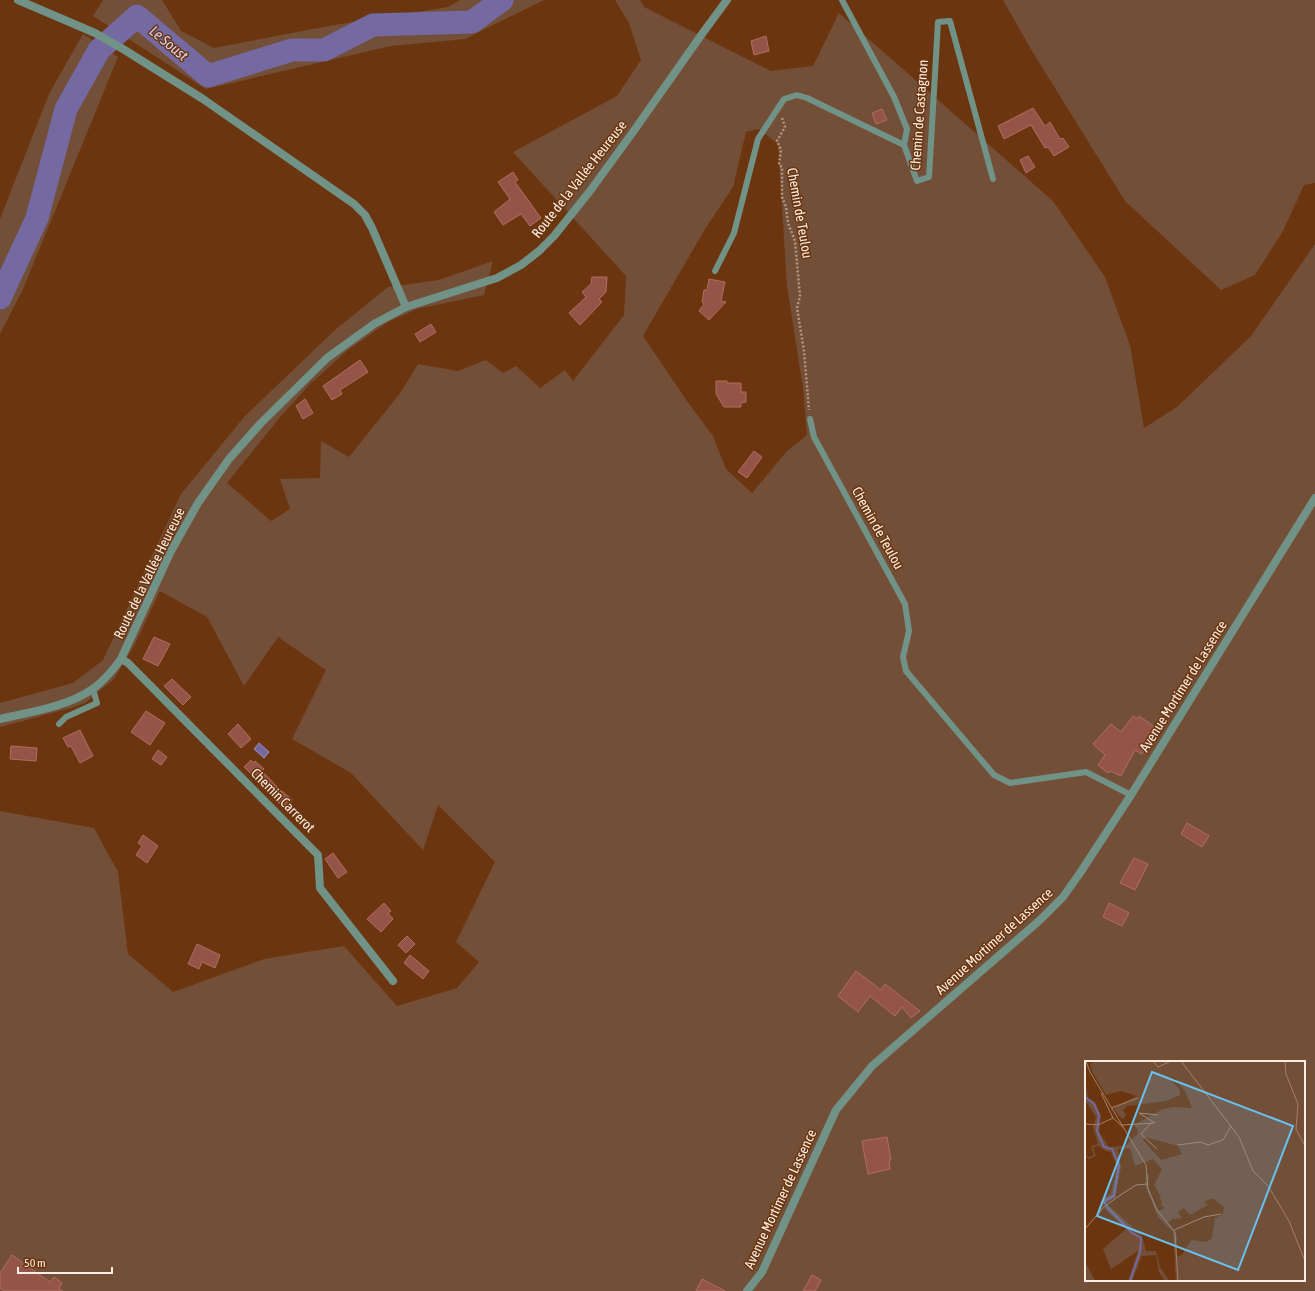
<svg xmlns="http://www.w3.org/2000/svg" width="1315" height="1291" font-family="'Asap Condensed',sans-serif">
<style>
.green{fill:#734f38;fill-rule:evenodd}
.water{fill:#7469a1;stroke:#9c91b6}
.lines{fill:none;stroke-linecap:round;stroke-linejoin:round}
.river{stroke:#7469a1;stroke-width:23}
.building{fill:#945548;stroke:#b16d5f}
.path{stroke:#b5957e;stroke-width:2.5;stroke-dasharray:2 2;stroke-linecap:butt}
.service{stroke:#719287;stroke-width:6}
.minor{stroke:#719287;stroke-width:8}
.tertiary{stroke:#719287;stroke-width:8}
.labels{text-anchor:middle;dominant-baseline:central;stroke-width:3;stroke-linejoin:round;paint-order:stroke}
.street-label{font-size:14px;fill:#fbeee6;stroke:#6b360f}
.water-label{font-size:15px;font-style:italic;fill:#d6d0f2;stroke:#6b360f}
.inset-river{fill:none;stroke:#7469a1;stroke-width:2}
.inset-road{fill:none;stroke:#a58065;stroke-width:1}
.view{fill:#69c3f1;fill-opacity:0.15;stroke:#69c3f1;stroke-width:2}
.inset-edge{fill:none;stroke:#fbeee6;stroke-width:2}
</style>
<rect width="100%" height="100%" fill="#6b360f"/>
<g class="green">
<polygon points="103,0 162,0 181,31 214,48 334,25 448,7 460,0 544,0 465,39 391,46 206,89 93,16"/>
<path d="M615 0H640L644 7 771 71 813 66 839 13 1053 201 1105 277 1130 345 1144 428 1177 407 1251 336 1315 244V1291H0V811L94 828 118 872 128 954 173 992 264 959 344 946 397 1006 457 988 479 962 456 942 495 862 438 805 423 850 351 773 292 739 326 670 278 637 244 686 207 617 160 591 135 644 114 679 85 703 71 708 0 727V703L73 683 103 660 181 494 245 416 335 330 388 287 439 280 493 261 484 295 417 309 388 322 348 350 310 384 281 416 227 483 271 521 290 509 280 479 320 478 321 441 349 457 401 392 418 364 458 371 486 360 503 373 516 366 540 388 565 370 573 381 624 315 626 276 513 152 617 96 641 60 629 23ZM759 129 778 144 787 286 803 388 807 435 787 451 752 493 726 469 713 436 687 401 643 336 705 229 733 187 746 132ZM1086 1062H1304V1280H1086Z"/>
<polygon points="1003,0 1315,0 1315,183 1304,185 1283,231 1255,275 1221,290 1125,201 1032,51"/>
<polygon points="83,34 118,57 23,289 0,334 0,219 49,94"/>
</g>
<polygon class="water" points="259,743 269,752 264,758 254,749"/>
<g class="lines">
<polyline class="river" points="0,298 37,218 66,109 99,50 137,16 208,76 292,50 324,50 373,25 472,22 502,0"/>
</g>
<g class="building">
<polygon points="766,36 769,51 754,55 751,41"/>
<polygon points="1033,108 1045,126 1050,122 1060,139 1063,138 1069,147 1054,156 1048,147 1045,148 1031,125 1004,139 998,126"/>
<polygon points="882,109 887,120 876,124 872,113"/>
<polygon points="1028,156 1035,167 1026,173 1020,160"/>
<polygon points="513,172 518,180 515,182 541,218 530,226 521,214 503,225 494,212 510,199 498,182"/>
<polygon points="592,277 607,277 606,292 599,299 602,302 580,325 569,313 586,297 582,292 591,284"/>
<polygon points="709,279 725,282 721,301 726,302 709,320 699,311 704,304 702,302 704,290 707,290"/>
<polygon points="431,324 436,332 420,342 415,334"/>
<polygon points="360,360 368,372 340,390 342,394 332,400 323,386"/>
<polygon points="716,381 727,381 727,383 741,383 741,392 746,392 746,402 741,403 741,407 724,407 716,394"/>
<polygon points="305,399 313,413 303,419 296,406"/>
<polygon points="754,451 762,457 747,478 738,472"/>
<polygon points="154,637 170,644 158,666 143,659"/>
<polygon points="172,679 191,697 183,705 164,686"/>
<polygon points="146,711 165,723 150,745 131,732"/>
<polygon points="1133,716 1137,719 1139,716 1158,729 1142,754 1135,750 1121,776 1110,771 1108,773 1098,765 1105,755 1093,744 1111,724 1121,732"/>
<polygon points="238,724 251,739 241,748 228,734"/>
<polygon points="80,730 93,756 80,763 71,746 68,747 63,738"/>
<polygon points="11,746 37,748 36,761 10,759"/>
<polygon points="158,750 167,757 161,765 152,759"/>
<polygon points="251,760 253,763 255,761 264,769 262,771 281,791 275,797 244,767"/>
<polygon points="282,791 292,800 285,809 277,801"/>
<polygon points="1187,823 1209,836 1202,847 1181,834"/>
<polygon points="143,835 158,846 147,863 136,855 142,846 138,843"/>
<polygon points="333,853 347,872 338,878 325,859"/>
<polygon points="1134,858 1148,864 1135,890 1120,883"/>
<polygon points="384,903 391,911 388,913 393,919 381,932 367,919"/>
<polygon points="1109,903 1129,913 1122,926 1103,917"/>
<polygon points="407,936 415,944 406,953 398,945"/>
<polygon points="197,944 220,955 215,968 202,962 199,969 188,964"/>
<polygon points="410,955 429,971 423,979 404,963"/>
<polygon points="856,971 881,990 885,984 920,1011 911,1018 902,1007 895,1016 870,996 858,1012 838,996"/>
<polygon points="887,1137 891,1160 889,1161 890,1169 868,1174 862,1141"/>
<polygon points="12,1255 50,1282 54,1277 62,1283 59,1288 63,1291 4,1291 0,1288 0,1273"/>
<polygon points="812,1275 821,1280 815,1291 803,1291"/>
<polygon points="702,1279 725,1291 696,1291"/>
</g>
<g class="lines">
<polyline class="path" points="782,118 785,127 777,141 781,150 779,165 782,167 782,197 786,207 788,223 795,241 800,296 797,308 804,351 809,410"/>
<g class="service">
<polyline points="842,0 894,97 907,129 904,145 917,181 929,177 938,22 950,21 993,179"/>
<polyline points="715,271 734,233 758,139 784,99 797,95 807,98 904,145"/>
<polyline points="810,419 814,437 905,604 909,631 903,657 906,671 994,775 1010,783 1086,772 1131,795"/>
<polyline points="59,724 66,717 97,703 93,689"/>
</g>
<g class="minor">
<polyline points="18,0 95,33 123,49 203,99 354,204 365,215 372,228 406,307"/>
<polyline points="121,659 128,663 318,855 320,888 393,981"/>
</g>
<g class="tertiary">
<path d="M0 719C30 712 68 707 94 688 105 680 113 670 121 659L170 553 198 503 229 459 261 423 327 358 374 324 406 307 497 278 521 265 539 251 554 236 590 191 633 132 702 34 727 0"/>
<polyline points="747,1291 762,1272 836,1110 872,1066 1040,920 1063,897 1080,873 1131,795 1315,498"/>
</g>
</g>
<g class="labels">
<g class="street-label">
<text transform="translate(919 115) rotate(-86)">Chemin de Castagnon</text>
<text transform="translate(579 179) rotate(-52)">Route de la Vallée Heureuse</text>
<text transform="translate(800 213) rotate(80)">Chemin de Teulou</text>
<text transform="translate(878 528) rotate(61)">Chemin de Teulou</text>
<text transform="translate(149 573) rotate(-64)">Route de la Vallée Heureuse</text>
<text transform="translate(1183 686) rotate(-58)">Avenue Mortimer de Lassence</text>
<text transform="translate(283 800) rotate(45)">Chemin Carrerot</text>
<text transform="translate(994 941) rotate(-42)">Avenue Mortimer de Lassence</text>
<text transform="translate(780 1199) rotate(-65)">Avenue Mortimer de Lassence</text>
</g>
<g class="water-label">
<text transform="translate(169 43) rotate(40)">Le Soust</text>
</g>
</g>
<g transform="translate(1085 1061)">
<rect width="220" height="220" fill="#6b360f"/>
<path d="M8 0H220V220H91L88 171 73 156 60 124 61 112 64 114 63 126 69 141 74 150 80 147 76 144 77 140 74 138 76 136 69 124 77 108 68 98 50 105 45 87 33 88 36 106 30 136 18 145V137L26 133 32 106 26 91 21 90 14 85 8 86 11 95 4 98 0 95V93L4 96 9 94 6 85 13 83 8 66 11 56 0 39V20L3 37 10 41 16 55 14 71 24 86 40 85 52 74 53 69 49 64 78 48 89 46 107 47 101 32 91 18 88 17 87 20 95 29V34L81 40 42 45 38 50 41 53 39 58 35 56 28 47 52 35 36 30 21 34 8 12 5 4ZM60 76 93 85 97 93 76 99 58 79ZM127 137 139 146 138 153 130 157 127 177 122 181 106 179 97 194 91 196 92 175 83 162 88 158 97 157 93 151 99 147 105 154 123 144 119 141ZM23 144 57 175 61 190H71L75 206 84 220H80L74 211 71 194 57 195 47 220H43L53 190 26 208 18 188 41 168 19 147ZM0 201 3 206 10 220H0Z" fill="#734f38" fill-rule="evenodd"/>
<path class="inset-river" d="M0 36 9 43 14 54 12 70 19 86 27 88 34 104 29 135 19 140 22 146 47 172 56 177 55 191 45 220"/>
<path class="inset-road" d="M1 0 5 11 61 104 63 128 72 149 90 171 93 220M68 0 73 6 86 0M96 0 154 76 168 110 183 125 204 160 220 200M200 0 201 13 213 43 211 68 220 85M26 47 53 37M28 57 38 66M66 62 56 73 72 88M0 63 13 64 28 57 16 32M36 64 70 62 54 52 73 54M92 84 116 81 123 84 138 79 146 65M0 168 19 146 31 137 51 124 62 123M89 169 119 156 136 153"/>
<path class="view" d="M67 11 208 65 153 209 12 155Z"/>
<rect width="220" height="220" class="inset-edge"/>
</g>
<path d="M18 1267v6h94v-6" fill="none" stroke="#fbeee6" stroke-width="2"/>
<text x="24" y="1267" font-size="12" fill="#fbeee6" stroke="#6b360f" stroke-width="3" paint-order="stroke">50 m</text>
</svg>
